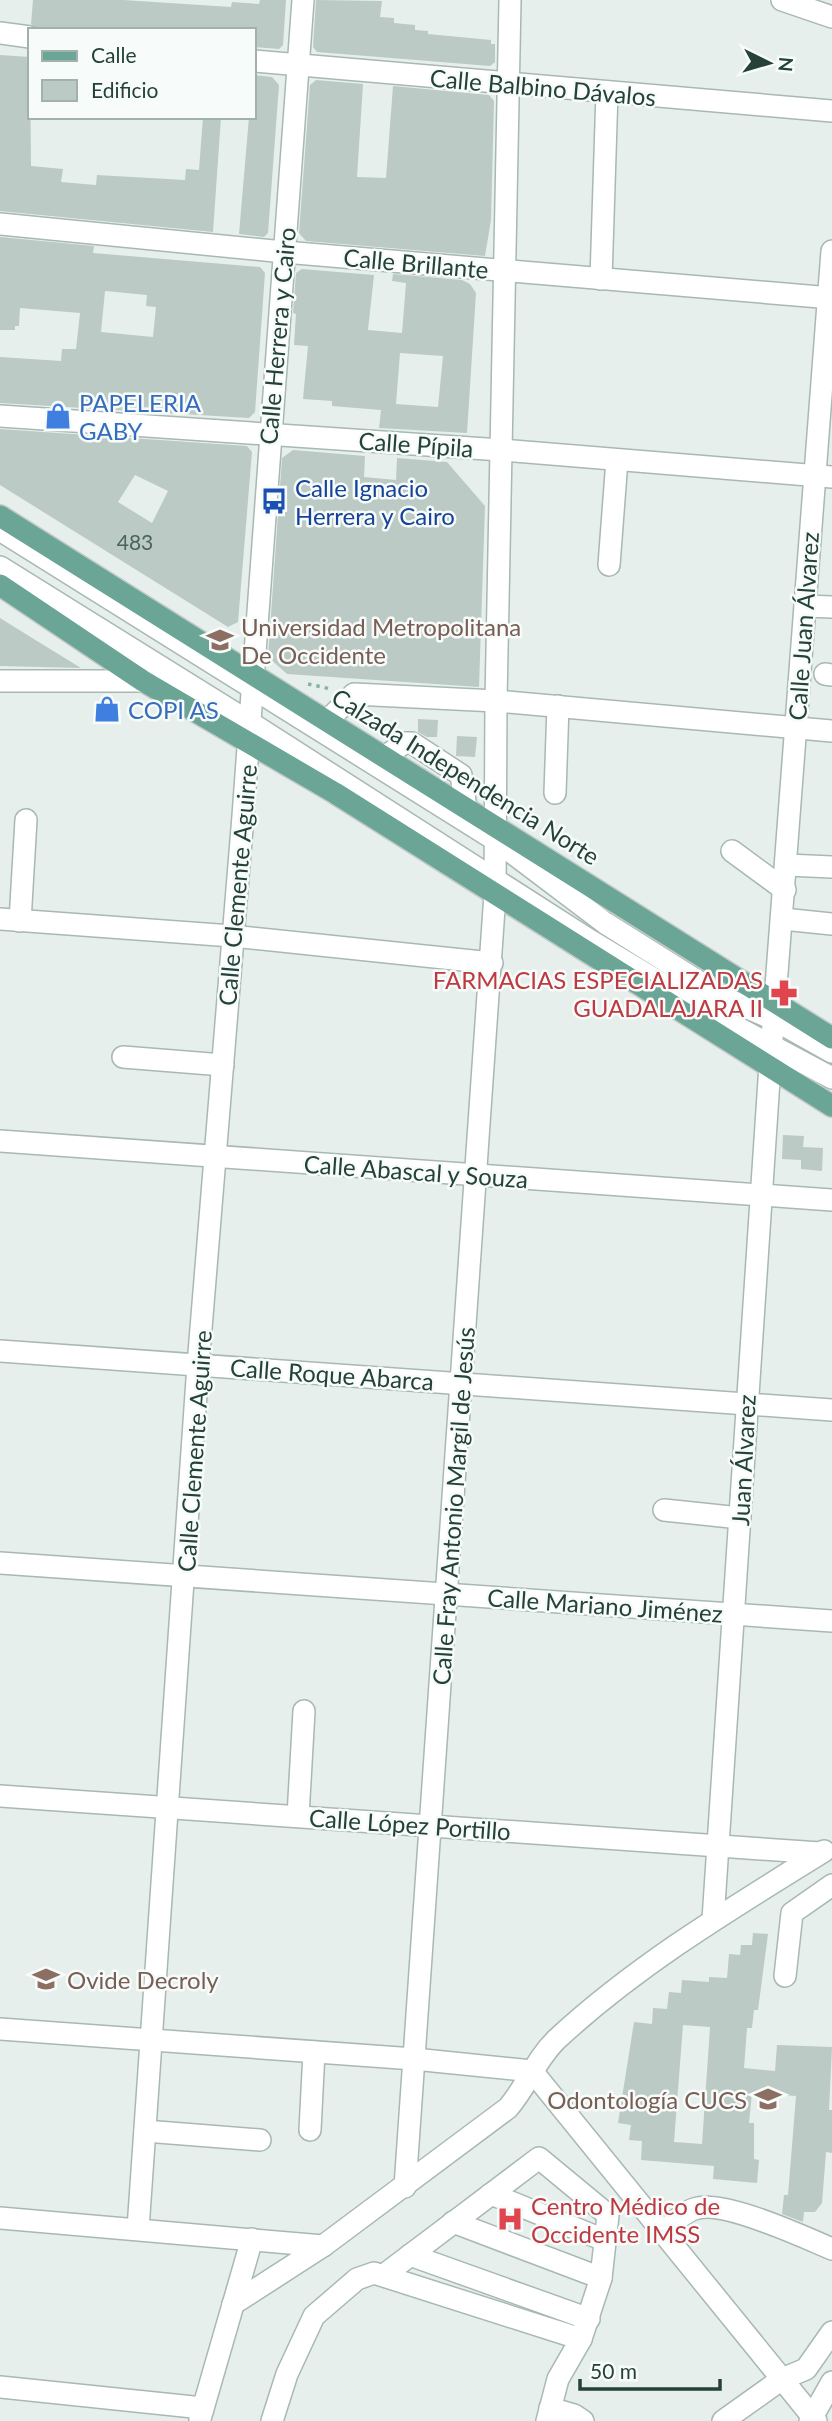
<svg xmlns="http://www.w3.org/2000/svg" width="832" height="2421" font-family="Lato,sans-serif">
<style>
.building{fill:#bbcac4;fill-rule:evenodd}
.lines{fill:none;stroke-linecap:round;stroke-linejoin:round}
.minor-casing{stroke:#a8b8b2;stroke-width:24}
.major-casing{stroke:#c2cac8;stroke-width:24}
.path{stroke:#86b3a5;stroke-width:3.5;stroke-dasharray:3.5 5;stroke-linecap:butt}
.minor{stroke:#fff;stroke-width:21}
.major{stroke:#6aa596;stroke-width:21}
.labels{text-anchor:middle;dominant-baseline:central;stroke-width:5;stroke-linejoin:round;paint-order:stroke}
.number-label{font-size:21px;fill:#4a645c}
.street-label{font-size:24px;fill:#24423a;stroke:#f7fbf9}
.shop-label{font-size:24px;fill:#366cbe;stroke:#f7fbf9;text-anchor:start}
.transit-label{font-size:24px;fill:#164399;stroke:#f7fbf9;text-anchor:start}
.education-label{font-size:24px;fill:#785e54;stroke:#f7fbf9;text-anchor:start}
.health-label{font-size:24px;fill:#be3a42;stroke:#f7fbf9;text-anchor:end}
</style>
<rect width="100%" height="100%" fill="#e6efeb"/>
<g class="building">
<polygon points="33,0 123,0 231,7 232,2 259,4 260,0 286,0 283,45 279,49 254,47 254,30 40,29 31,24"/>
<polygon points="316,0 382,1 380,17 394,18 394,23 415,25 415,30 428,31 428,34 491,40 491,44 495,44 495,62 490,66 317,52 313,47"/>
<polygon points="0,55 30,57 31,166 63,169 61,182 96,185 97,175 185,180 186,169 199,170 203,117 221,117 213,232 0,211"/>
<polygon points="254,75 272,77 279,85 268,233 264,237 239,234 249,117 254,117"/>
<polygon points="316,80 363,84 357,177 386,178 393,86 489,95 494,101 491,220 485,256 306,241 299,233 310,85"/>
<path d="M0 237 94 246 93 253 260 267 265 273 255 412 249 418 0 403V357L61 361 62 349H76L80 313 20 308 19 326H15V330H0ZM105 291 147 295 146 306 156 307 153 337 101 332Z"/>
<path d="M302 269 374 275 368 330 402 333 406 283 392 281 393 274 462 280 470 284 476 293 467 433 379 428 381 410 332 406V401L303 399 308 346 294 345 296 314 293 313 296 273ZM400 353 443 356 438 407 396 404Z"/>
<path d="M0 429 247 446 252 452 238 622 228 627 0 485ZM135 475 168 491 152 523 118 502Z"/>
<polygon points="293,450 365,456 364,477 396,480 397,458 447,462 485,506 479,687 287,674 268,657 282,458"/>
<polygon points="0,618 37,641 81,668 0,666"/>
<polygon points="418,719 438,720 437,737 427,737 418,732"/>
<polygon points="457,736 477,737 475,757 456,756"/>
<polygon points="783,1135 804,1136 803,1147 823,1148 822,1171 801,1169 801,1160 782,1159"/>
<path d="M753 1933 768 1934 758 2010H754L752 2028H747L744 2068 775 2071 777 2045 832 2047 829 2110H832V2153L826 2152 822 2203 815 2212H804L803 2222 782 2214 784 2195H788L796 2096 752 2093 749 2123H754V2159L759 2160 757 2183 713 2179 714 2166 641 2160 642 2141 629 2140 631 2125 618 2123 634 2022 652 2024 653 2008 667 2009 669 1992 681 1993 682 1980 709 1982V1977L727 1978 729 1954 740 1955 741 1945H752ZM683 2025 710 2027 702 2144 674 2142Z"/>
</g>
<g class="lines">
<g class="minor-casing">
<g id="minor">
<polyline points="782,0 832,17"/>
<polyline points="0,33 30,37"/>
<polyline points="254,61 832,111"/>
<polyline points="0,224 284,252 832,298"/>
<polyline points="601,279 607,92"/>
<polyline points="0,416 501,450 832,477"/>
<polyline points="0,530 494,839 605,923 723,997 775,1020 832,1052"/>
<polyline points="609,565 617,460"/>
<polyline points="0,567 249,722 591,941 714,1015 832,1078"/>
<polyline points="805,606 832,607"/>
<polyline points="825,674 832,675"/>
<polyline points="0,681 143,681"/>
<polyline points="328,720 354,694 496,701 832,731"/>
<polyline points="386,756 404,743 412,743 461,775 466,808"/>
<polyline points="555,793 558,706"/>
<polyline points="732,851 785,890"/>
<polyline points="787,865 832,867"/>
<polyline points="0,919 232,936 492,963"/>
<polyline points="783,919 832,924"/>
<polyline points="20,921 26,820"/>
<polyline points="123,1057 223,1065"/>
<polyline points="0,1141 832,1200"/>
<polyline points="0,1351 832,1410"/>
<polyline points="664,1510 740,1518"/>
<polyline points="0,1563 832,1621"/>
<polyline points="0,1796 820,1853"/>
<polyline points="298,1816 304,1711"/>
<polyline points="713,1920 770,1065 832,251"/>
<polyline points="785,1976 792,1913 832,1885"/>
<polyline points="0,2029 414,2059 532,2071 816,2421"/>
<polyline points="310,2130 314,2052"/>
<polyline points="145,2131 260,2140"/>
<polyline points="405,2187 495,894 496,701 510,0"/>
<polyline points="491,2194 604,2240"/>
<polyline points="0,2218 323,2246"/>
<polyline points="453,2222 601,2278"/>
<polyline points="138,2229 198,1365 243,816 303,0"/>
<path d="M662 2232C673 2224 685 2210 698 2208 726 2201 804 2237 832 2249"/>
<polyline points="410,2255 589,2319"/>
<polyline points="384,2275 539,2158 608,2215 601,2278 581,2339"/>
<path d="M233 2304 323 2246 508 2108C527 2086 536 2059 557 2039 637 1965 732 1908 824 1851"/>
<polyline points="0,2387 203,2408"/>
<polyline points="550,2408 574,2415 583,2421"/>
<polyline points="200,2419 252,2239"/>
<polyline points="272,2421 287,2374 314,2316 357,2279 374,2273 581,2339 558,2379 547,2421"/>
<polyline points="723,2421 782,2379 806,2369 832,2332"/>
<polyline points="810,2421 832,2382"/>
</g>
</g>
<g class="major-casing">
<g id="major">
<polyline points="0,516 832,1038"/>
<polyline points="0,585 143,681 335,793 832,1106"/>
</g>
</g>
<polyline class="path" points="308,684 331,689"/>
<use href="#minor" class="minor"/>
<use href="#major" class="major"/>
</g>
<defs>
<g id="shop-bare" transform="scale(2.1)"><path d="M-5-2.5h2.3a2.7 3.5 0 0 1 5.4 0H5L5.5 6h-11ZM-1.5-2.5h3a1.5 2.3 0 0 0-3 0Z" fill="#3f7fe0" stroke="#f7fbf9" stroke-width="2.5" paint-order="stroke"/></g>
<g id="bus-bare" transform="scale(2.1)"><path d="M-5-6H5V4H4V6H2V4H-2V6H-4V4H-5ZM-3.5-4V0h7V-4ZM-3.5 1.2v1.5H-2V1.2ZM2 1.2v1.5H3.5V1.2Z" fill="#1a4fb4" stroke="#f7fbf9" stroke-width="2.5" paint-order="stroke"/></g>
<g id="university-bare" transform="scale(2.1)"><path d="M0-5L7-2L0 1L-7-2ZM-4 1L0 2.5L4 1V4Q0 6-4 4Z" fill="#8d6e63" stroke="#f7fbf9" stroke-width="2.5" paint-order="stroke"/></g>
<g id="pharmacy-bare" transform="scale(2.1)"><path d="M-2-6h4v4h4v4h-4v4h-4v-4h-4v-4h4Z" fill="#e0444e" stroke="#f7fbf9" stroke-width="2.5" paint-order="stroke"/></g>
<g id="school-bare" transform="scale(2.1)"><path d="M0-5L7-2L0 1L-7-2ZM-4 1L0 2.5L4 1V4Q0 6-4 4Z" fill="#8d6e63" stroke="#f7fbf9" stroke-width="2.5" paint-order="stroke"/></g>
<g id="hospital-bare" transform="scale(2.1)"><path d="M-5-5h3v3.5h4V-5h3V5h-3V1.5h-4V5h-3Z" fill="#e0444e" stroke="#f7fbf9" stroke-width="2.5" paint-order="stroke"/></g>
</defs>
<g fill-rule="evenodd">
<use href="#shop-bare" x="58" y="416"/>
<use href="#bus-bare" x="274" y="501"/>
<use href="#university-bare" x="220" y="640"/>
<use href="#shop-bare" x="107" y="709"/>
<use href="#pharmacy-bare" x="784" y="993"/>
<use href="#school-bare" x="46" y="1979"/>
<use href="#university-bare" x="768" y="2099"/>
<use href="#hospital-bare" x="510" y="2219"/>
</g>
<g class="labels">
<g class="number-label">
<text x="135" y="541">483</text>
</g>
<g class="street-label">
<text transform="translate(543 87) rotate(5)">Calle Balbino Dávalos</text>
<text transform="translate(416 263) rotate(5)">Calle Brillante</text>
<text transform="translate(277 336) rotate(-85)">Calle Herrera y Cairo</text>
<text transform="translate(416 444) rotate(4)">Calle Pípila</text>
<text transform="translate(803 626) rotate(-86)">Calle Juan Álvarez</text>
<text transform="translate(466 776) rotate(32)">Calzada Independencia Norte</text>
<text transform="translate(237 885) rotate(-85)">Calle Clemente Aguirre</text>
<text transform="translate(416 1171) rotate(4)">Calle Abascal y Souza</text>
<text transform="translate(332 1374) rotate(4)">Calle Roque Abarca</text>
<text transform="translate(194 1451) rotate(-86)">Calle Clemente Aguirre</text>
<text transform="translate(743 1460) rotate(-87)">Juan Álvarez</text>
<text transform="translate(453 1506) rotate(-86)">Calle Fray Antonio Margil de Jesús</text>
<text transform="translate(605 1605) rotate(4)">Calle Mariano Jiménez</text>
<text transform="translate(410 1824) rotate(4)">Calle López Portillo</text>
</g>
<g class="shop-label">
<text x="79" y="402">PAPELERIA<tspan x="79" dy="28">GABY</tspan></text>
<text x="128" y="709">COPI AS</text>
</g>
<g class="transit-label">
<text x="295" y="487">Calle Ignacio<tspan x="295" dy="28">Herrera y Cairo</tspan></text>
</g>
<g class="education-label">
<text x="241" y="626">Universidad Metropolitana<tspan x="241" dy="28">De Occidente</tspan></text>
<text x="67" y="1979">Ovide Decroly</text>
<text x="747" y="2099" text-anchor="end">Odontología CUCS</text>
</g>
<g class="health-label">
<text x="763" y="979">FARMACIAS ESPECIALIZADAS<tspan x="763" dy="28">GUADALAJARA II</tspan></text>
<text x="531" y="2205" text-anchor="start">Centro Médico de<tspan x="531" dy="28">Occidente IMSS</tspan></text>
</g>
</g>
<rect x="28" y="28" width="228" height="91" fill="#f7fbf9" stroke="#a3b1ad" stroke-width="2"/>
<rect x="42" y="51" width="35" height="10" fill="#6aa596" stroke="#a3b1ad" stroke-width="2"/>
<text x="91" y="63" font-size="21" fill="#24423a">Calle</text>
<rect x="42" y="80" width="35" height="21" fill="#bbcac4" stroke="#a3b1ad" stroke-width="2"/>
<text x="91" y="98" font-size="21" fill="#24423a">Edificio</text>
<g transform="translate(769 63) rotate(95)" stroke="#f7fbf9" stroke-width="5" paint-order="stroke">
<path d="M0-5L12 26L0 18L-12 26Z" fill="#24423a"/>
<text y="-10" font-size="19" font-weight="bold" text-anchor="middle" fill="#24423a">N</text>
</g>
<path d="M580 2379v10h140v-10" fill="none" stroke="#24423a" stroke-width="3.5"/>
<text x="590" y="2379" font-size="21" fill="#24423a" stroke="#f7fbf9" stroke-width="5" paint-order="stroke">50 m</text>
</svg>
